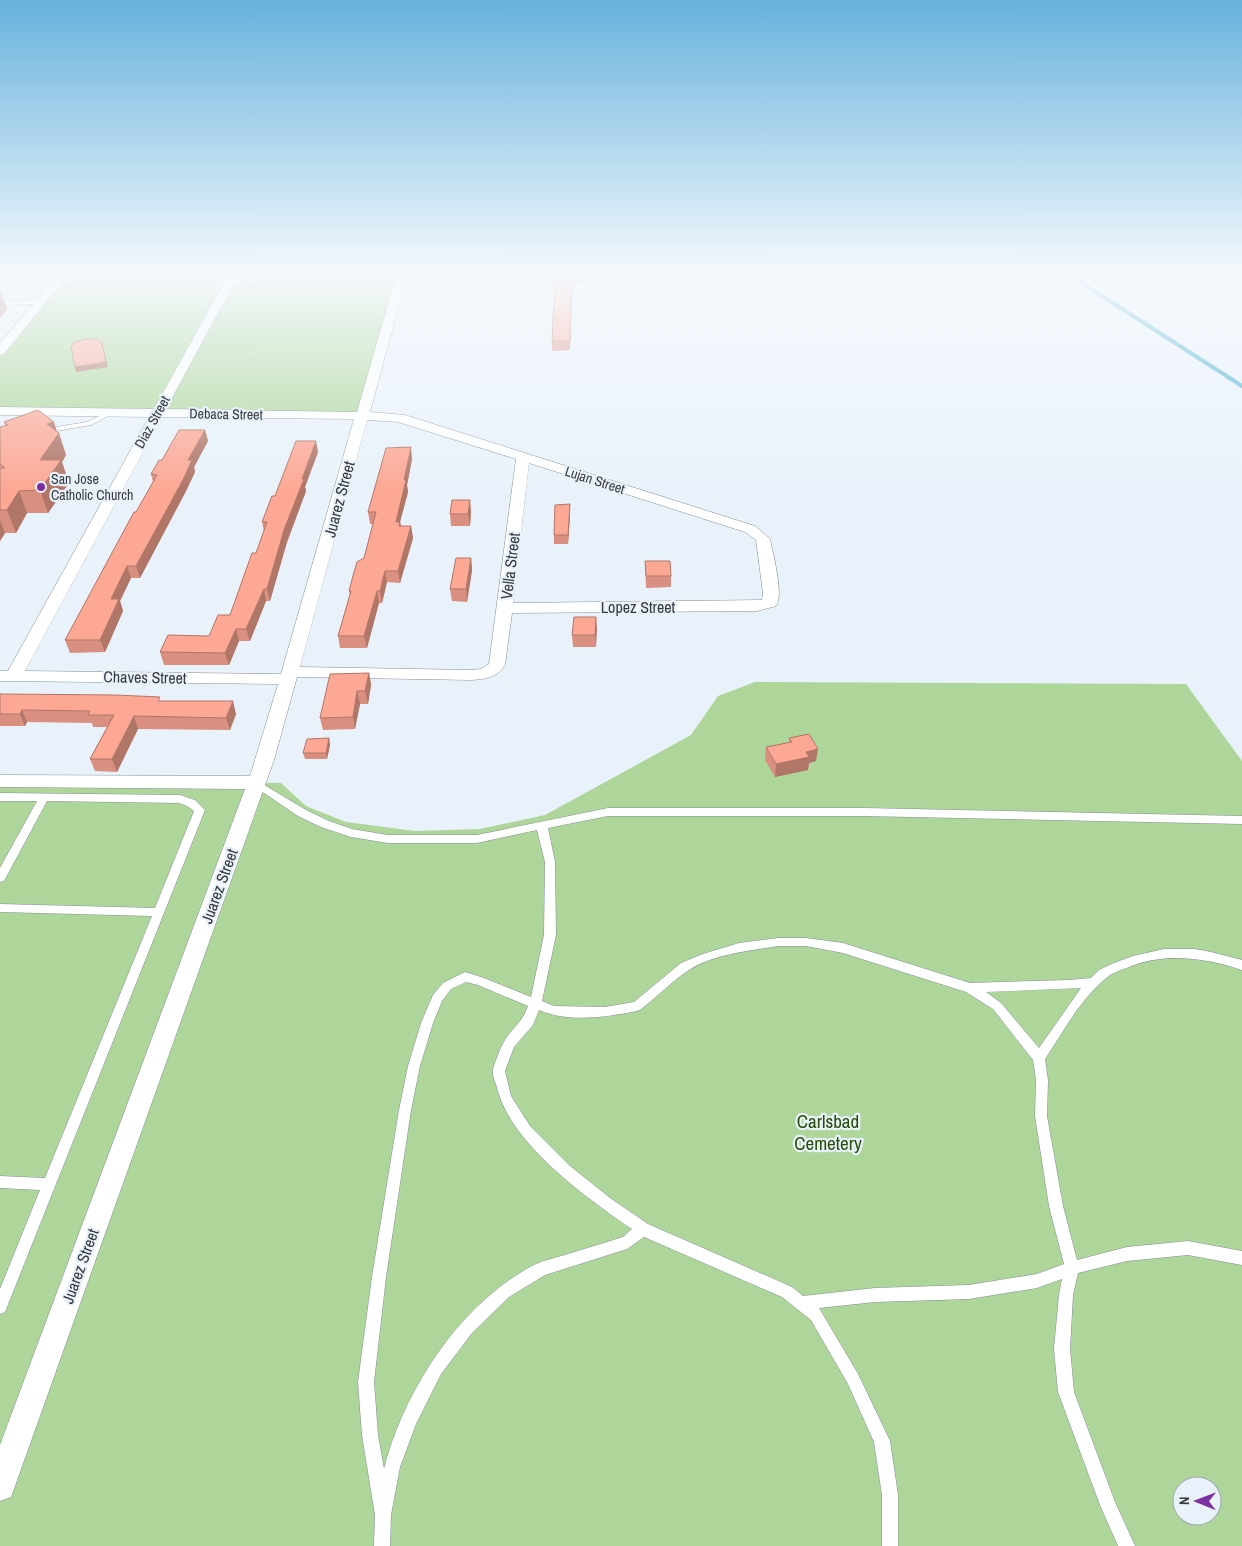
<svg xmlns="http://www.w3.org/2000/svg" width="1242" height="1546" font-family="'Archivo Narrow',sans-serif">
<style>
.green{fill:#aed69a;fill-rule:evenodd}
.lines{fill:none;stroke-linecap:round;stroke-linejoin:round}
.stream{stroke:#46aecc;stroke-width:4}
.lane-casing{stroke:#858e94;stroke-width:1}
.street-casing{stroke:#858e94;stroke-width:1}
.secondary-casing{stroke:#858e94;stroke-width:1}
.lane{fill:#fff;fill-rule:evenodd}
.street{fill:#fff;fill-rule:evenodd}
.secondary{fill:#fff;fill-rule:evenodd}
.wall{fill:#d99080}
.shaded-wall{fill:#b07668}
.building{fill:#fca895;stroke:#b07668}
.poi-dot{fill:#7e2fa0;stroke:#e9f2fa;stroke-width:2}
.labels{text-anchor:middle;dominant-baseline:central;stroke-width:4.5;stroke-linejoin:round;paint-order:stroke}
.far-street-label{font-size:14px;fill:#383b3e;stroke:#e9f2fa}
.far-poi-label{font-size:14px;fill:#383b3e;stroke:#e9f2fa;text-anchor:start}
.street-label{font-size:16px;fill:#383b3e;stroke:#e9f2fa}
.near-park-label{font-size:19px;fill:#264e05;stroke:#e9f2fa}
</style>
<rect width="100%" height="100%" fill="#e9f2fa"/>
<g class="green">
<polygon points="64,274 402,274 361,416 0,411 0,351"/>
<path d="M755 682 1186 684 1242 761V1546H0V781L281 783 306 806 346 822 415 831 480 829 545 815 691 735 718 696ZM1182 1486H1212V1516H1182Z"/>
</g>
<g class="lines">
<polyline class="stream" points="1068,274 1242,386"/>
<g class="lane-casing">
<g id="lane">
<polygon points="0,275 15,276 19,280 12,290 0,295 0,291 8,288 13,280 11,279 0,279"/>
<polygon points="0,301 40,300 43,302 40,304 0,305"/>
<polygon points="110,411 113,413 112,414 91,425 56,431 52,429 56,427 87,422"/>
<path d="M256 780 306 810 329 821 352 829 388 835H477L608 808H864L1242 816V824L864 816H608L548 828 555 862 556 935 542 1001 554 1006 605 1007 634 1002 681 963 703 954 739 943 778 938H806L843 943 970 983 1069 980 1091 978 1099 970 1114 963 1133 956 1164 949H1195L1211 952 1242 960V970C1205 958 1166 952 1129 967 1121 970 1111 973 1105 979 1080 1000 1063 1032 1045 1059L1048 1080 1047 1116 1063 1206 1077 1260 1127 1247 1188 1241 1242 1251V1265L1188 1255 1127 1261 1078 1273 1073 1295 1070 1349 1074 1392 1115 1502 1135 1546H1118L1100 1505 1058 1392 1054 1349 1059 1295 1062 1279 1037 1288 969 1299 875 1302 819 1308 858 1374 890 1441 898 1495V1546H882V1495L874 1442 848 1384 811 1320 782 1297 644 1237 627 1249 545 1275 509 1297 472 1333 441 1374 416 1424 400 1467 391 1515 390 1546H374L375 1515 362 1435 358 1382 372 1277 399 1110 408 1066 421 1023 433 995 443 983 465 972 484 978 531 997 544 935 545 862 537 830 477 843H388L351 837 321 827 298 816 252 785 251 783 252 781ZM778 946H806L843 953 966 992 993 1009 1033 1060 1036 1080 1035 1116 1049 1206 1064 1264 1037 1274 969 1285 875 1288 803 1296 792 1287 648 1224 610 1198 570 1166 530 1126 511 1096 505 1071 514 1047 533 1025 539 1010C569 1023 606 1017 637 1011L641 1009C657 997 672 981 689 970 713 954 750 951 778 946ZM466 982 478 985 528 1006C522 1023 514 1026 505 1040 500 1048 496 1060 493 1069 492 1074 494 1079 496 1084 508 1142 585 1197 632 1229L623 1237C604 1243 584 1249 565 1255 555 1258 545 1260 536 1264 461 1302 404 1390 384 1469L378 1435 374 1382 386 1277 411 1110 420 1066 433 1023 442 1001 451 989ZM1081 988 1039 1048 1001 1003 986 992Z"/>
<polygon points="0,793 180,795 195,800 205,810 7,1307 5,1312 0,1314 0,1289 40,1190 0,1188 0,1176 45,1178 152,916 0,912 0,904 155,908 194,811 187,806 179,803 47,801 4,881 0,882 0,868 37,801 0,801"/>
</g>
</g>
<g class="street-casing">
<g id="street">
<polygon points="59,274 69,274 4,354 0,355 0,343"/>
<path d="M229 274H239L166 409 357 412 397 274H407L370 412 405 415 755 526 770 539C773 554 784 595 776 606L757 611 512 613 505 665C498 677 486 679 472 680L297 677 274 760 15 1486 11 1497 0 1501V1445L245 789 0 787V775L250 776 278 684 0 681V671H8L149 417 0 415V407L154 409ZM162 417 354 419 281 674 25 671ZM367 420 398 422 516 459 489 664 481 669 472 670 300 667ZM529 463 745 532 756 540 763 593 762 600 513 603Z"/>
</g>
</g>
<g class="secondary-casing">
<polygon id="secondary" points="833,274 1242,274 1242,281 841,279 835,277"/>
</g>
<use href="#lane" class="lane"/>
<use href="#street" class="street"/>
<use href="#secondary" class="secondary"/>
</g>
<g class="wall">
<polygon points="555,274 586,274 586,285 572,285 570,350 552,351 552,341"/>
<polygon points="709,274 721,274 720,282"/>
<polygon points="4,422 57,432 66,455 62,462 69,483 48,513 27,513 16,533 5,533 0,541 0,427 5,426"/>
<polygon points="205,430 208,441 194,467 195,472 186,491 140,578 131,578 120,601 123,611 105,652 70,653 65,640 153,482 151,474 162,460"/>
<polygon points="318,452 305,487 306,491 287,542 270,601 266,601 250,641 239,641 229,665 164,665 160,652 209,636 230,615 256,553 264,531 262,522 275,496"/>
<polygon points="412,459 407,485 408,492 400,522 401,526 411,526 413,538 400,583 387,582 382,603 379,603 367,648 340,648 338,636 350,595 349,591 364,558 373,524 370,524 368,512"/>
<polygon points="570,504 570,514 568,544 554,544 554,535"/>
<polygon points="471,511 470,526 451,526 450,514"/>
<polygon points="471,558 472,570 467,602 452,601 450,589"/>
<polygon points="645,561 671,576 671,587 646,588"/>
<polygon points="596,617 596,647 573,647 572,635"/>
<polygon points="369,673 371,685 368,704 360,704 355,729 323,730 320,718"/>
<polygon points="0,694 161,701 236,714 230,730 138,729 117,772 95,771 90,759 107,727 93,727 92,723 27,722 25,726 0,726"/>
<polygon points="329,738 330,745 327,759 305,759 303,753"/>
<polygon points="789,738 816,761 809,763 808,770 775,777 765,760 766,747 789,743"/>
</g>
<g class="shaded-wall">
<polygon points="572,277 572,285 570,350 570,341"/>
<polygon points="0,288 7,309 0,318"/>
<polygon points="102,343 108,367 76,372 75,367"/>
<polygon points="54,422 58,435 59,433 66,455 62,462 69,483 48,513 40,490 40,460 47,424"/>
<polygon points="205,430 208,441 194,467 195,472 186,491 140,578 136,566 188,460"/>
<polygon points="316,441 318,452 305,487 306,491 287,542 270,601 267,589 284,530"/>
<polygon points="411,447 412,459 407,485 408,492 400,522 402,533 396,522"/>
<polygon points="19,491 27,513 16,533 7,510"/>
<polygon points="470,500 471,511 470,526 468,514"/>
<polygon points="570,504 570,514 568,544 568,535"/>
<polygon points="0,520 5,533 0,541"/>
<polygon points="411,526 413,538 400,583 398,571"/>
<polygon points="471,558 472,570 467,602 466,589"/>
<polygon points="127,566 131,578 120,601 123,611 105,652 100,640 111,599"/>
<polygon points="385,571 387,582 382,603 380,591"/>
<polygon points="264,589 266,601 250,641 246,629"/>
<polygon points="377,591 379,603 367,648 364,636"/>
<polygon points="596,617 597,629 596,647 595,635"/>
<polygon points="236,629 239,641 229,665 225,653"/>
<polygon points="369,673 371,685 368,704 365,691"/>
<polygon points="357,691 360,704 355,729 353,717"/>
<polygon points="233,701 236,714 230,730 226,718"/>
<polygon points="22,710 27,722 25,726 20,714"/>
<polygon points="134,716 138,729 117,772 112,759"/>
<polygon points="329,738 330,745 327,759 326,753"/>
<polygon points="818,749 816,761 809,763 808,770 775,777 776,764 806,752"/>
</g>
<g class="building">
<polygon points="555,274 585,274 585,277 572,277 570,341 552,341"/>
<polygon points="86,339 97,339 102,343 106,362 75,367 71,347 75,342"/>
<polygon points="38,410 54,422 47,424 59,433 40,460 61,460 40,490 19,491 7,510 0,510 0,468 5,468 0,464 0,427 8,425 4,422"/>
<polygon points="179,430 205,430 188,460 192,460 183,480 136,566 127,566 111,599 119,599 100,640 65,640 134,512 136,512 157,475 151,474 159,460 162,460"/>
<polygon points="296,441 316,441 302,479 304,479 284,530 267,589 264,589 246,629 236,629 225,653 160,652 168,635 209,636 218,615 230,615 252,553 256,553 267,522 262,522 272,496 275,496"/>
<polygon points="411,447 404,480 406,480 396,522 400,522 399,526 411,526 398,571 385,571 380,591 377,591 364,636 338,636 351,591 349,591 354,572 357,562 364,558 376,512 368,512 386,448"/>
<polygon points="452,500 470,500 468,514 450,514"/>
<polygon points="570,504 568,535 554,535 555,505"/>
<polygon points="456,558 471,558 466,589 450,589"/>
<polygon points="645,561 670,561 671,576 646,576"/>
<polygon points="574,617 596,617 595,635 572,635"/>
<polygon points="369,673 365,691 357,691 353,717 320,718 330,674"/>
<polygon points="0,694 116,695 160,697 158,701 233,701 226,718 134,716 112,759 90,759 114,715 88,715 90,711 22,710 20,714 0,714"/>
<polygon points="809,734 818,749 806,752 809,757 776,764 766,747 792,742 789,738"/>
<polygon points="329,738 326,753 303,753 307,739"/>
</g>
<linearGradient id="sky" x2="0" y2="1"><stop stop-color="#67b2dd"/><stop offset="0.56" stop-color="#f5f9fd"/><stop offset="1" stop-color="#f5f9fd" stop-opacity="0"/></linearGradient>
<rect width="1242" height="490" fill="url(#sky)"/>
<circle class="poi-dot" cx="41" cy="487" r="5"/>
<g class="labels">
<g class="far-street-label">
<text transform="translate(226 414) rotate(1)">Debaca Street</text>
<text transform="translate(152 422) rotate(-61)">Diaz Street</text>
<text transform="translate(595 480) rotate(18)">Lujan Street</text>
</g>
<g class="far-poi-label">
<text x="51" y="479">San Jose<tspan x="51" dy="16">Catholic Church</tspan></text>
</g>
<g class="street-label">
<text transform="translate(339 499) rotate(-75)">Juarez Street</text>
<text transform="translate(510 566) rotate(-83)">Vella Street</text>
<text x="638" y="607">Lopez Street</text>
<text transform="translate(145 677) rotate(1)">Chaves Street</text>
<text transform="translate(219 886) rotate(-70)">Juarez Street</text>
<text transform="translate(80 1266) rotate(-70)">Juarez Street</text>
</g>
<g class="near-park-label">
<text x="828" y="1121">Carlsbad<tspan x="828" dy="22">Cemetery</tspan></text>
</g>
</g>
<g transform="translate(1197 1501) rotate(271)"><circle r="24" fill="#e9f2fa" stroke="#a2a9af"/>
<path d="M0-4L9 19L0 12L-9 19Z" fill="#7e2fa0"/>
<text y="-8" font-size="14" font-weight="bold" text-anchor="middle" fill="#383b3e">N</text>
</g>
</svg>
